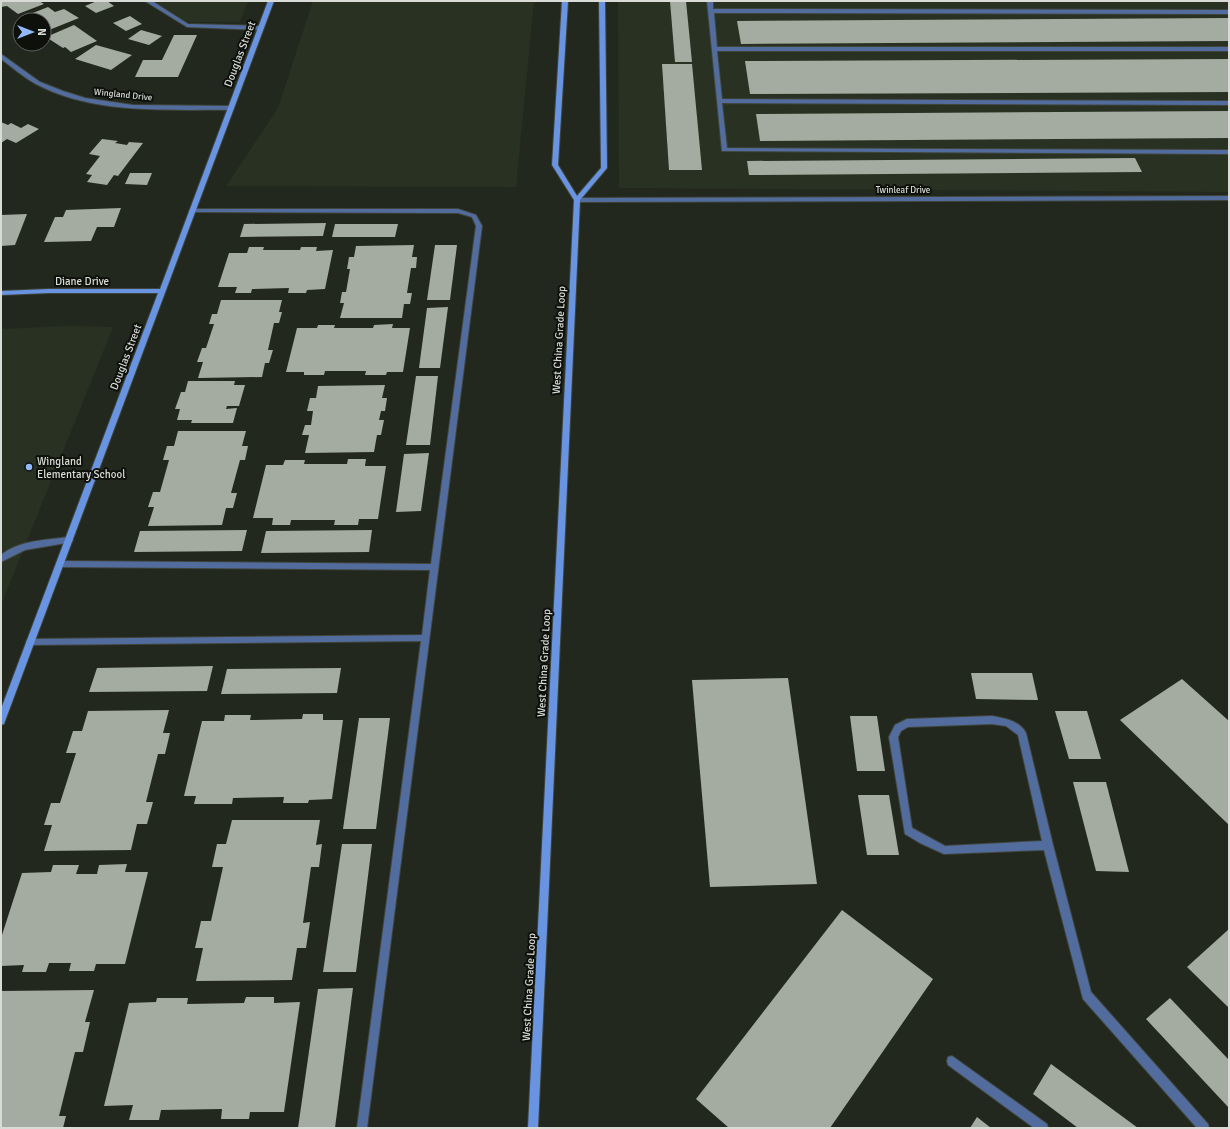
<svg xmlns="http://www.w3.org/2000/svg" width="1230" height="1129" font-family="Signika,sans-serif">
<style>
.built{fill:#293123}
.building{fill:#a4aba0}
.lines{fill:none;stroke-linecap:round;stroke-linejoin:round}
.lane-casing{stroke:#40453c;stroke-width:2}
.street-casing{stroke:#40453c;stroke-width:2}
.secondary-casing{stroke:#40453c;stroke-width:2}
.lane{fill:#526d9d;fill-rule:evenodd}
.street{fill:#526d9d;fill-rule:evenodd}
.secondary{fill:#6994e2;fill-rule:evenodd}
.poi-dot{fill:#91b8fd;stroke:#0e100c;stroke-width:1.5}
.labels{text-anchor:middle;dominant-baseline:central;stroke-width:4;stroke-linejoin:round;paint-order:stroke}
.far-street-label{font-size:9px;fill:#d9dcd6;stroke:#0e100c}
.street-label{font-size:11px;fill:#d9dcd6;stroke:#0e100c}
.poi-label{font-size:11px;fill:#d9dcd6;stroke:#0e100c;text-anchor:start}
</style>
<rect width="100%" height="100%" fill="#23281f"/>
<g class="built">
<polygon points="145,1 248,1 240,22 185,22 176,20"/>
<polygon points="313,1 534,1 516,187 226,186 278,108"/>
<polygon points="618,1 1229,1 1229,192 619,188"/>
<polygon points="70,326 113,327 1,605 1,329"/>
</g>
<g class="building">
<polygon points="1,1 39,1 44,4 18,14 7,6 1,7"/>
<polygon points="97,1 107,1 114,6 96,13 85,6"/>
<polygon points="670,1 686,1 692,62 675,62"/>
<polygon points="48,7 55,12 64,9 79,18 44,32 44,20 23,20 20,18"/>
<polygon points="130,16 142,24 126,31 113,23"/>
<polygon points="1229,18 1229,41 741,44 737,21"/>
<polygon points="74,25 97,41 71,52 65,47 63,48 46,37"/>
<polygon points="141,30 162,36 149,45 128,39"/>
<polygon points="174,35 197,35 178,77 135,77 143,60 162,60"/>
<polygon points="96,45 132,55 111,70 75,59"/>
<polygon points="1229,59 1229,92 750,94 745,61"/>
<polygon points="662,64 692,64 702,170 669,170"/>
<polygon points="1229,111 1229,138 760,141 756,114"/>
<polygon points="1,122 8,125 11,123 21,128 28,124 39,129 16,143 7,139 1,143"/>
<polygon points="102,139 118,141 115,143 127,145 129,142 143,143 118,176 114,175 107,185 87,182 92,175 86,174 100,156 89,154"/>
<polygon points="1135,158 1142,172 749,175 747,161"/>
<polygon points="130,173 152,173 147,185 125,184"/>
<polygon points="121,208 114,227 97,227 91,241 44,242 55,217 63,217 66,210"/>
<polygon points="27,214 15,245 1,246 1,215"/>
<polygon points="326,223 323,236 240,237 244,224"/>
<polygon points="335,224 398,224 395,237 332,237"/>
<polygon points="414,245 412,257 417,257 416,268 411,268 407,293 412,293 410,304 404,304 402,318 340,318 344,303 340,303 342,292 346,292 350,269 347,269 349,257 354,257 356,246"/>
<polygon points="435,245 457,245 450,300 427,300"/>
<polygon points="249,247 264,247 263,250 300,250 301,247 317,247 316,251 333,250 325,289 307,290 306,293 288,293 289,288 252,289 251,293 235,293 237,287 218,287 229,253 247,253"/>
<polygon points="221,300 282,300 279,312 282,312 279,323 274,323 268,350 273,350 269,363 265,363 262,377 198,378 203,362 197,362 202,348 206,348 214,324 209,324 212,314 217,314"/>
<polygon points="448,307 440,368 419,368 427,308"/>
<polygon points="393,324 392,328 410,328 403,372 387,372 386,375 365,375 366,371 325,371 324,375 304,375 304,372 286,372 297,328 317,328 318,325 335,325 334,328 373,328 374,325"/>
<polygon points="416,376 438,376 430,445 406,445"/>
<polygon points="188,381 235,381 234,385 245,385 239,406 227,406 226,409 237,408 233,423 191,423 192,420 177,420 180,409 175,409 181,392 185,392"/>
<polygon points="385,385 382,398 387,398 385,411 381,411 379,420 384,420 381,435 377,435 374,452 305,453 309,435 302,435 305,425 311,425 313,411 307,411 310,398 316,398 318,386"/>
<polygon points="178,431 246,431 242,446 248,446 245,460 240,460 231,493 237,493 233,508 226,508 222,525 148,526 154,507 148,507 153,492 160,492 169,460 163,460 167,446 174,446"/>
<polygon points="429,453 421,511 396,512 404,454"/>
<polygon points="348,459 366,459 365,466 386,466 378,519 359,519 358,525 334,525 335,520 291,520 290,525 272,525 273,518 253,518 266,465 283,465 285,460 305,460 304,464 347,464"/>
<polygon points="247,530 242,551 134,552 140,531"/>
<polygon points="372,530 369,552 261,553 266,531"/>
<polygon points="213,666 207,691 89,692 97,668"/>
<polygon points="341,668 337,693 221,694 227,669"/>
<polygon points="971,673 1032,673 1038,700 976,699"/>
<polygon points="788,678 817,884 710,887 692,680"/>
<polygon points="1182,679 1229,721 1229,825 1120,720"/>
<polygon points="169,710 163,733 170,733 165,754 158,754 146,802 153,802 147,824 137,824 131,850 44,851 52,825 44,825 51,803 60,803 76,753 66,753 73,731 82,731 88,711"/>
<polygon points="1055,711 1087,711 1101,759 1069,759"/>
<polygon points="303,714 323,714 323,720 343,720 332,799 309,800 308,803 283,803 284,797 233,798 232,804 194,804 196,796 184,796 202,721 224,721 225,715 251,715 250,720 302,719"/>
<polygon points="850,716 877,716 885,771 857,771"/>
<polygon points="359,718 390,718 376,829 343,829"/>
<polygon points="1073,782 1106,782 1129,872 1096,871"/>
<polygon points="858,795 889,795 899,855 867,855"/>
<polygon points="232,820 320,820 316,845 322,844 319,867 311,867 303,923 310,922 306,948 297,948 292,980 196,981 203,948 195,948 201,921 211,921 223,867 212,867 217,844 226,844"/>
<polygon points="342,844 372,844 356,972 323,972"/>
<polygon points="127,864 125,872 148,872 125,964 96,964 94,971 69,971 71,963 49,963 46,972 22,972 24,965 1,966 1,938 22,873 51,872 53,865 79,865 76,874 97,874 99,865"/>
<polygon points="842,910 933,979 830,1128 729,1128 696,1099"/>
<polygon points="1229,929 1229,1008 1187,967"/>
<polygon points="353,988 335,1128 298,1128 318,989"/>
<polygon points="94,990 85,1022 90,1022 83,1052 75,1052 59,1116 66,1116 63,1128 1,1128 1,991"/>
<polygon points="246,997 274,997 274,1003 300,1002 284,1112 250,1112 249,1119 221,1119 222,1109 161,1110 159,1120 129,1120 133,1105 104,1106 129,1003 156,1002 157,998 188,998 187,1004 244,1003"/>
<polygon points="1170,998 1229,1060 1229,1108 1146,1019"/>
<polygon points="1051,1064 1138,1128 1078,1128 1033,1094"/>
<polygon points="977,1117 991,1128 970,1128"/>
</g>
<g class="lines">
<g class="lane-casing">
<g id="lane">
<polygon points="145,1 152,1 188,24 261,26 264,28 261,30 187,27"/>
<polygon points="707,1 713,1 713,9 1229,10 1229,14 714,13 717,47 1229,47 1229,51 717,51 722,99 1229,101 1229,105 722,103 727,148 1229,150 1229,154 722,151"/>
<polygon points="192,209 458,209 476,215 482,226 367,1128 357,1128 421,641 30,645 27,644 26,642 27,640 30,639 422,635 430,570 60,567 57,566 56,564 57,562 60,561 431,564 476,226 472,217 458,213 190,212 189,211"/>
<path d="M69 537 73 540 72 542 25 550 1 562V555C20 540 46 540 69 537Z"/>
<path d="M992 716C1004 718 1020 721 1026 733L1053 845 1091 992 1208 1124 1209 1128H1197L1083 999 1044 850 944 854 920 843 905 834 889 737 895 725 907 719ZM992 724 1006 726 1018 735 1042 841 945 846 912 828 898 737 901 731 908 727Z"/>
<polygon points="952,1056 1047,1124 1048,1128 1034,1128 948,1065 947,1061 948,1057"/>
</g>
</g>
<g class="street-casing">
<g id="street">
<path d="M1 54 40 82 63 91 85 98 133 105 231 106 234 108 231 110C166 109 95 115 36 84 23 77 12 67 1 59Z"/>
<polygon points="1229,196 1229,200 577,202 574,200 577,198"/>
</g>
</g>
<g class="secondary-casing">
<g id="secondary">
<polygon points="268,1 274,1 5,721 4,724 1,725 1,709 158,293 49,293 1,295 1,291 49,289 160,289"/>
<polygon points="562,1 568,1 558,165 577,196 601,168 599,1 605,1 607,168 580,200 538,1128 528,1128 574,200 552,165"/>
</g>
</g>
<use href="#lane" class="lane"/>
<use href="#street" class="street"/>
<use href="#secondary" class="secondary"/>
</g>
<circle class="poi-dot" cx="29" cy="467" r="4"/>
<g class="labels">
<g class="far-street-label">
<text transform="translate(123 95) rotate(6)">Wingland Drive</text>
<text x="903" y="190">Twinleaf Drive</text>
</g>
<g class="street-label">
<text transform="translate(240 54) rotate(-69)">Douglas Street</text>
<text x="82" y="281">Diane Drive</text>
<text transform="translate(559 340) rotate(-87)">West China Grade Loop</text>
<text transform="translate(126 357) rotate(-69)">Douglas Street</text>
<text transform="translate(544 663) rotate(-87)">West China Grade Loop</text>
<text transform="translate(529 987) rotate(-87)">West China Grade Loop</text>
</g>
<g class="poi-label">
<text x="37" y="461">Wingland<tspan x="37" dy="13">Elementary School</tspan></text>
</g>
</g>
<rect width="1230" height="1129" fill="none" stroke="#d9dcd6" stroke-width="4"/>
<g transform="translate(32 32) rotate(90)"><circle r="19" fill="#0e100c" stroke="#5f625d"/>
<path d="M0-3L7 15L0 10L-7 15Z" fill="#91b8fd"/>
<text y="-6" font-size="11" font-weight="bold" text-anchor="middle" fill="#d9dcd6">N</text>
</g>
</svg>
